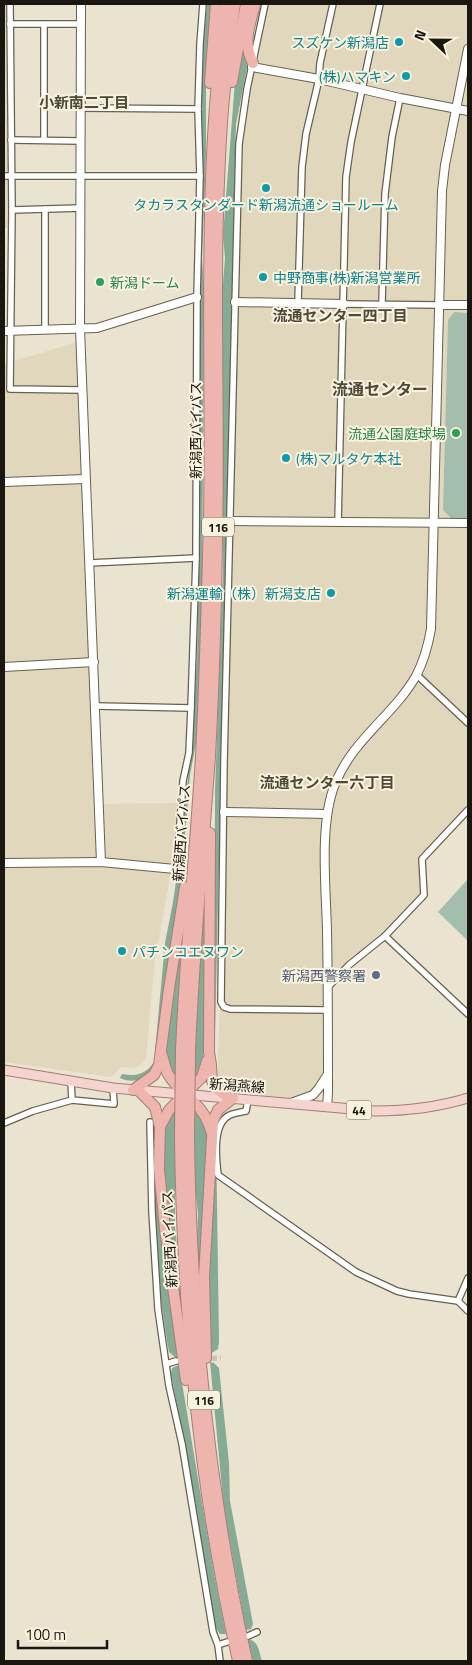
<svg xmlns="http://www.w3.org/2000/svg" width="472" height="1665" font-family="'Titillium Web','Noto Sans JP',sans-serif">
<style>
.built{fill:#e1d7bd}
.green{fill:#a4bead}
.forest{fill:#86ab94}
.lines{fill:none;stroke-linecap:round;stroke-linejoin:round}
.minor-tunnel{stroke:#cbc4b3;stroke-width:5.5;stroke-dasharray:5.5 3;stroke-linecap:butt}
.minor-casing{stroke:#66604f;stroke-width:8}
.tertiary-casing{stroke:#66604f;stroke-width:10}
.primary-casing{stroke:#a37e77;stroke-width:11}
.motorway-casing{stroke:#a37e77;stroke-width:12}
.minor{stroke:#fff;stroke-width:5.5}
.tertiary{stroke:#fff;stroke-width:8}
.primary{stroke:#f5d3cf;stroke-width:9}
.motorway{stroke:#eeb5af;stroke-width:10}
.motorway-bridge-casing{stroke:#a37e77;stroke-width:12;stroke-linecap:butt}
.motorway-bridge{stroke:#eeb5af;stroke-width:10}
.culture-dot{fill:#0f9aa8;stroke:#f8f1dd;stroke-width:2}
.leisure-dot{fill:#2e9e5b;stroke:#f8f1dd;stroke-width:2}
.service-dot{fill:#5c6f8a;stroke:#f8f1dd;stroke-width:2}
.labels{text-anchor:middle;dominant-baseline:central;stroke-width:4;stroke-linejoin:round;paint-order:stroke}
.shield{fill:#f8f1dd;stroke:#5c584e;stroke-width:1}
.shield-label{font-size:12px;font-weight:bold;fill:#191710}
.culture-label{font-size:14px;fill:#0d838f;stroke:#f8f1dd;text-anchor:end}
.leisure-label{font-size:14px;fill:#27864d;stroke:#f8f1dd;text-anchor:start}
.street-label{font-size:14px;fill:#191710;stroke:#f8f1dd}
.service-label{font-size:14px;fill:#4e5e75;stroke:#f8f1dd;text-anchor:end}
.neighbourhood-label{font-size:15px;font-weight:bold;fill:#4e4838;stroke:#f8f1dd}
.quarter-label{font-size:16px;font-weight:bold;fill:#4e4838;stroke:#f8f1dd}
</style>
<rect width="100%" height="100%" fill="#eae3d0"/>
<g class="built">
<polygon points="4,4 6,4 9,228 4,228"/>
<polygon points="264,4 468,4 468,810 422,860 424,895 328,987 328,1074 304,1102 248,1100 217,1088 220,998 239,144"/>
<polygon points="78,342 97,804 177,803 171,872 155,959 146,1058 143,1063 135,1068 121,1067 111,1077 4,1062 4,364"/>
</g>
<g class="green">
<polygon points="454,312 468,313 468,518 451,518 443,510 448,320"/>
<polygon points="468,879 468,941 438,912"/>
</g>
<g class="forest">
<path d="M207 4H212L206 64V155L202 258 204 288 202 611 197 738 190 775 182 874 172 948 158 1036 156 1064 148 1078C138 1080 129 1083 120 1078L122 1074C136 1077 146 1074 154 1062L165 943 173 902 179 861 191 750 197 658 200 531V259L202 59Z"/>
<polygon points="242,47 248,63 236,124 214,1078 215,790 223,572 223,283 225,258 223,235 235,81"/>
<polygon points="205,891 206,1027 202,1066 195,1080 197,999"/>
<polygon points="183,924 179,984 175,1081 166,1063 166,1039"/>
<polygon points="195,1107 207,1126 208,1142 201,1311 197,1242 198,1213 195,1188"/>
<polygon points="175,1108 175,1227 177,1246 181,1308 164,1197 164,1127"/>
<polygon points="216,1132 219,1342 218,1349 210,1354 208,1292"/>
<path d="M153 1143 158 1211 179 1357H175L169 1352C156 1283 153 1213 153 1143Z"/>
<polygon points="210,1362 214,1363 219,1368 229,1463 230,1501 253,1624 251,1629 246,1630 224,1510"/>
<polygon points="179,1365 214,1574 226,1634 220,1634 215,1627 180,1421 171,1374 172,1368"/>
<path d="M248 1639C259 1641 259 1652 262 1661H253Z"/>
</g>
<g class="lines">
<polyline class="minor-tunnel" points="203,1359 221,1358"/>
<g class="minor-casing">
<g id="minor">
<polyline points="10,4 12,210 10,389 81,390"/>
<polyline points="265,4 247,89 239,144 224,761 221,1002 224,1007 230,1009 327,1010"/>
<polyline points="10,24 80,24"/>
<polyline points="44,25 44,140"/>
<polyline points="80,108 198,109"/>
<polyline points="11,140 80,141"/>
<polyline points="4,176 200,176"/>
<polyline points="45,209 45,330"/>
<polyline points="12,210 81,208"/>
<polyline points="298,302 302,167 306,134 319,79 320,63 333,4"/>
<polyline points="382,303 385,194 392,137 400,98"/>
<polyline points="344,304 439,305"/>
<polyline points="338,523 346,177 351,142 380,4"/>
<polyline points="89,563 196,558"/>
<polyline points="417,675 468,723"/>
<polyline points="96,706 191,708"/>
<polyline points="175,869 178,852 183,781 189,753 191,708 196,558 197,297 200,176 198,109 200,44 203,4"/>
<polyline points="385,936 468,1014"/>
<polyline points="328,987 349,965 385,936 424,895 422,859 468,810"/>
<polyline points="71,1082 72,1100"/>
<path d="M248 1100 246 1111C241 1112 235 1113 230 1115 212 1123 216 1158 218 1175L356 1272 397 1291 409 1294 458 1301 468 1311"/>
<polyline points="150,1122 152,1212 158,1309 169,1386 182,1444 213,1632 218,1645 220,1661"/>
<polyline points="4,1123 33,1111 72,1100 114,1104 113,1088"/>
<polyline points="458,1301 468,1278"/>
<polyline points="166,1364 176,1361"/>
<polyline points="248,1636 257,1632"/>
<polyline points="218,1645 227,1642"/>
</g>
</g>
<g class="tertiary-casing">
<g id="tertiary">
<polyline points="81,4 80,329 101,862"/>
<polyline points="252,67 319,79 400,98 468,111"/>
<polyline points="235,302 344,304"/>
<polyline points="439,305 468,305"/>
<polyline points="4,331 97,328 197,297"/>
<polyline points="4,482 85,479"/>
<polyline points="230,521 468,523"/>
<polyline points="4,667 94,662"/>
<polyline points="224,812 327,814"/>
<polyline points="4,863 101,862 175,869"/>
<polyline points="291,1103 313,1095 319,1088 328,1074"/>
<path d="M327 1107 328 1093C328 1039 328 984 327 930 326 887 319 824 335 784 353 739 393 716 416 676 424 661 428 646 431 629L442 191 445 165 468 49"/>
</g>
</g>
<g class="primary-casing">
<path id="primary" d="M4 1070 113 1088 375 1111C407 1111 438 1107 468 1098"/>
</g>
<g class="motorway-casing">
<g id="motorway">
<path d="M253 63C242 42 250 25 255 4"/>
<polyline points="232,82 246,4"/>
<polyline points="210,83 216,4"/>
<polyline points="210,833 209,1052 211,1065 212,1081 216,1088 229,1098"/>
<path d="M181 1051C185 952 195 854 201 756 205 677 207 598 209 519 212 347 201 175 226 4"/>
<path d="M190 1051C194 952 203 855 210 756 214 684 216 613 217 540 220 407 213 273 221 140 223 94 229 49 235 4"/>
<path d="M162 1055C164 1061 165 1068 168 1074 182 1098 203 1101 211 1131"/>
<polyline points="133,1090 154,1075 159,1065 169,989 185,887"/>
<polyline points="138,1090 155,1107 160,1127 159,1169 165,1229 186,1380"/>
<polyline points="160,1127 169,1110 202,1077 207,1061"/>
<path d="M180 1137C182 1313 199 1489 238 1661"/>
<path d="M189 1137C191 1313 209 1488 247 1661"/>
<polyline points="206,1358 204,1277 213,1121 218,1110 233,1098"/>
</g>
</g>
<use href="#minor" class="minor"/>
<use href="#tertiary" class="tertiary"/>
<use href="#primary" class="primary"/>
<use href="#motorway" class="motorway"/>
<g class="motorway-bridge-casing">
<g id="motorway-bridge">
<polyline points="180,1137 181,1051"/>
<polyline points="189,1137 190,1051"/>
</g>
</g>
<use href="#motorway-bridge" class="motorway-bridge"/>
</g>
<g class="culture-dot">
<circle cx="399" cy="42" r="5"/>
<circle cx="406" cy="76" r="5"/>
<circle cx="266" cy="188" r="5"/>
<circle cx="263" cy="277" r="5"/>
<circle cx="286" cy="458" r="5"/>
<circle cx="331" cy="593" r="5"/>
<circle cx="122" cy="951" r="5"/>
</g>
<g class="leisure-dot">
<circle cx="100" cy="282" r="5"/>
<circle cx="456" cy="433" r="5"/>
</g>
<circle class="service-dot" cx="376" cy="975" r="5"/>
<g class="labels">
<g class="shield">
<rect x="202" y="517.5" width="32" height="19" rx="4"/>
<rect x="346.5" y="1100.5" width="25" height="19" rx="4"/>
<rect x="188" y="1390.5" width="32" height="19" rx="4"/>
</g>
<g class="shield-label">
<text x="218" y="527">116</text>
<text x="359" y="1110">44</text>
<text x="204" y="1400">116</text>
</g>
<g class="culture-label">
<text x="389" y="42">スズケン新潟店</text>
<text x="396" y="76">(株)ハマキン</text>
<text x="266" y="204" text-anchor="middle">タカラスタンダード新潟流通ショールーム</text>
<text x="273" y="277" text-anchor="start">中野商事(株)新潟営業所</text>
<text x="296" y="458" text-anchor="start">(株)マルタケ本社</text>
<text x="321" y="593">新潟運輸（株）新潟支店</text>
<text x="132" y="951" text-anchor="start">パチンコエヌワン</text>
</g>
<g class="leisure-label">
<text x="110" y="282">新潟ドーム</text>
<text x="446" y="433" text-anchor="end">流通公園庭球場</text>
</g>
<g class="street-label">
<text transform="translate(195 430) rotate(-90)">新潟西バイパス</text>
<text transform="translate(181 833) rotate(-86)">新潟西バイパス</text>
<text transform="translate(237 1085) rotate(4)">新潟燕線</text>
<text transform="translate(169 1239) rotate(-93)">新潟西バイパス</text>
</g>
<g class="service-label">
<text x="366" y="975">新潟西警察署</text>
</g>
<g class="neighbourhood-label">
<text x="84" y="102">小新南二丁目</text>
<text x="340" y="315">流通センター四丁目</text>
<text x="327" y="782">流通センター六丁目</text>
</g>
<g class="quarter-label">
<text x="380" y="389">流通センター</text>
</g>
</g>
<rect width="472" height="1665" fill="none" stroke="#191710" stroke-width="10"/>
<g transform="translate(432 40) rotate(292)" stroke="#f8f1dd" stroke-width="4" paint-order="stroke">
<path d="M0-4L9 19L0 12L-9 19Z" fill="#191710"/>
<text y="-8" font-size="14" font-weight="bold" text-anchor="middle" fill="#191710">N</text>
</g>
<path d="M18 1640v8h89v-8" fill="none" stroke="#191710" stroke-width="2.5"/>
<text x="25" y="1640" font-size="15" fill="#191710" stroke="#f8f1dd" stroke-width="4" paint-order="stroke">100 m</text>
</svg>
